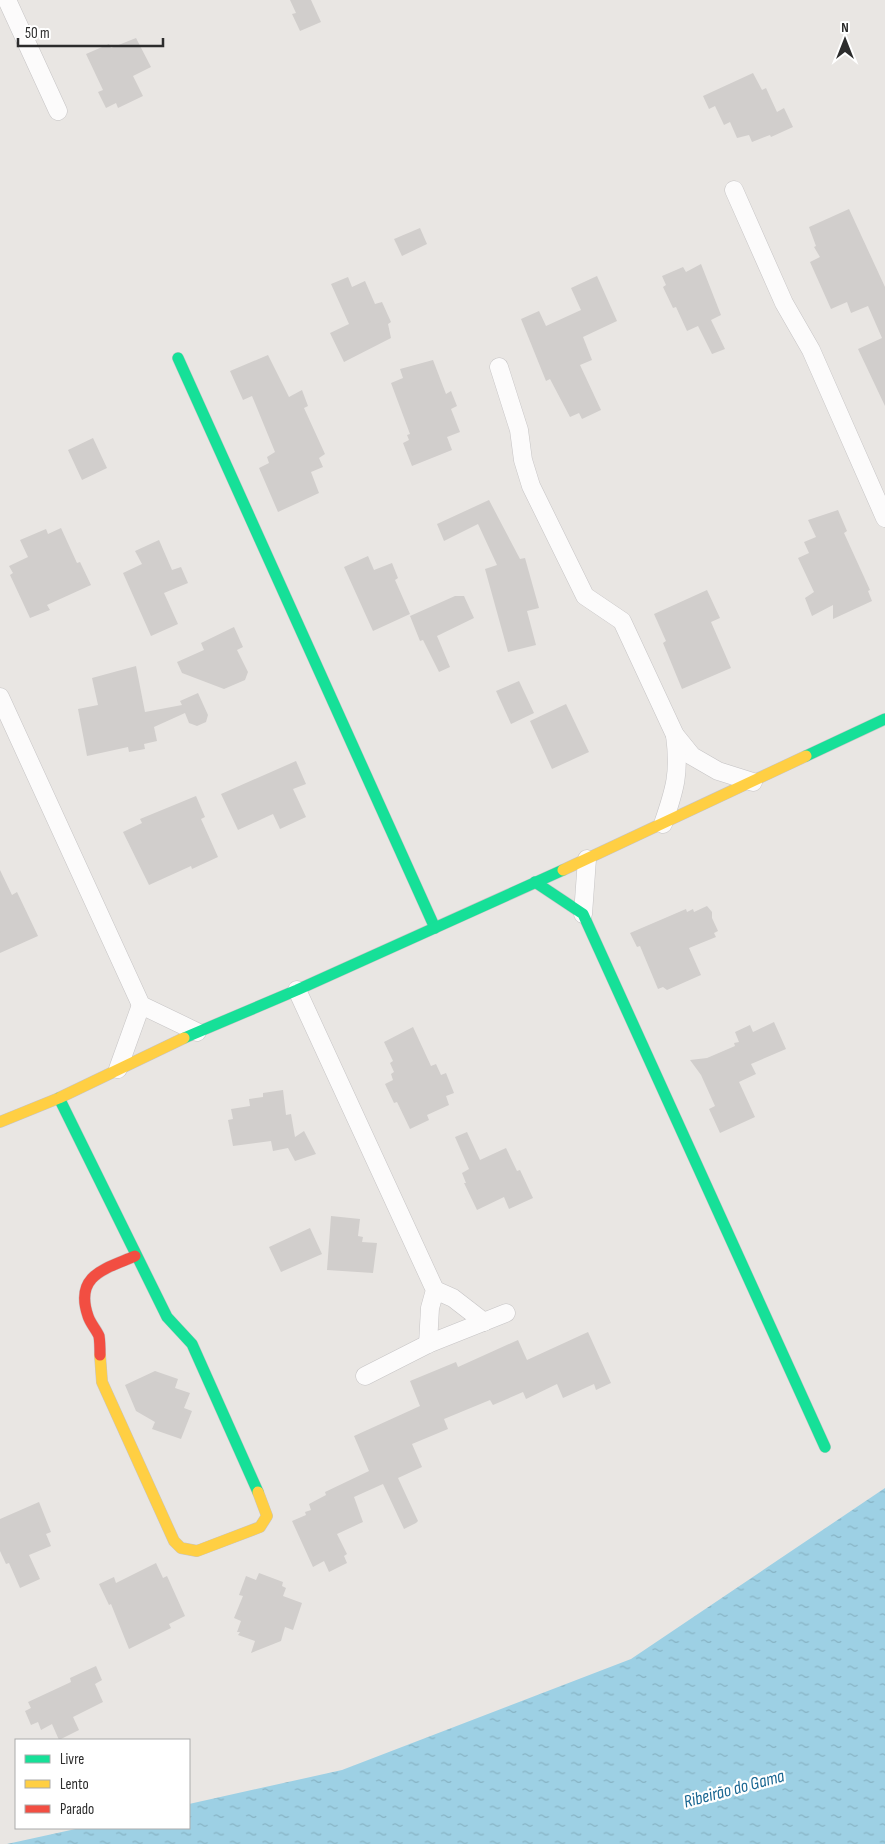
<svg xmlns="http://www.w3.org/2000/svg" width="885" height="1844" font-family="'Sofia Sans Condensed',sans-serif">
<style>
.water{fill:url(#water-ripples)}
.building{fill:#d1cecc}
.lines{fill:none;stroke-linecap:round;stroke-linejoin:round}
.street-casing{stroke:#c6c4c5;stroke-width:19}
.fast-casing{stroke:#c6c4c5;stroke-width:12}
.slow-casing{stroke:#c6c4c5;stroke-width:12}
.jam-casing{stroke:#c6c4c5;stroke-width:12}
.street{stroke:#fcfbfb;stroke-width:18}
.fast{stroke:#16e098;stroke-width:11}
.slow{stroke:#ffcf43;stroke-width:11}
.jam{stroke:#f24e42;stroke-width:11}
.labels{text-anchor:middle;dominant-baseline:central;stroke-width:4.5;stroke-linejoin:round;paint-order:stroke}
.water-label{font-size:18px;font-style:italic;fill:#1a6792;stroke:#fff}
</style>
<defs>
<pattern id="water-ripples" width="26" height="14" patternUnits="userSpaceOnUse" patternTransform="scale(1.25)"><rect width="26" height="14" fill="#9dd0e4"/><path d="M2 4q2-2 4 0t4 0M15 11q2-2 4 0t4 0" fill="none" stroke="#87b3c4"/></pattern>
</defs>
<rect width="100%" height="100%" fill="#e9e6e3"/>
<polygon class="water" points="885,1488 885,1844 7,1844 80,1828 189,1828 189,1804 342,1770 631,1659"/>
<g class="building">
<polygon points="290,0 311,0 321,22 300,31 292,14 296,13"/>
<polygon points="136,38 151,67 133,76 143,96 118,108 116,103 106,108 98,92 103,90 86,54 109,44 111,48"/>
<polygon points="753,73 762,90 766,88 777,112 784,108 793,127 771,137 770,135 752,142 749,135 737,138 730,122 724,125 715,106 709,109 703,96"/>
<polygon points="849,209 885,287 885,406 858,349 882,338 868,306 851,313 847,302 831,309 810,262 820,257 814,247 816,246 809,227"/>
<polygon points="420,228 427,244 402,256 394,239"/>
<polygon points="701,264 721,315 711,320 725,349 712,354 698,326 687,331 676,307 673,308 663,287 666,285 662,276 683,267 686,272"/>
<polygon points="597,276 617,321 583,337 592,360 580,365 601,410 582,419 579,413 570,417 550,379 546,381 521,319 539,311 546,326 581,310 571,288"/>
<polygon points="348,277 352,287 365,281 375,304 382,302 391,322 388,324 391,338 344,362 330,333 349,324 331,284"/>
<polygon points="268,355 289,397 302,390 308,406 304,408 325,454 319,458 323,467 311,472 319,493 278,512 259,468 269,463 267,457 275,452 252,396 243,400 230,371"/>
<polygon points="433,360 446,394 451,391 457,406 451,409 460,432 447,437 452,450 412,466 403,443 409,440 407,435 410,434 391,383 403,378 400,369"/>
<polygon points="93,438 107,468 82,480 68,450"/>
<polygon points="489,500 520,559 525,558 539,608 527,611 536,645 508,652 485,569 497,565 478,524 444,541 437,524"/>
<polygon points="838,510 847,531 844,533 870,590 868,591 872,601 833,619 833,605 812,616 805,598 814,592 798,558 809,553 804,542 816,537 808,520"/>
<polygon points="61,528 77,563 80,562 91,585 47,605 50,610 30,618 10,575 13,573 9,566 28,557 20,540 46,529 48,534"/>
<polygon points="159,540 172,570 181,567 188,583 164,593 178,624 151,636 123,573 142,564 135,551"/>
<polygon points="368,556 374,570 392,563 398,578 395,580 410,614 373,631 344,567"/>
<polygon points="707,590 720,618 711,622 731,668 682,689 668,655 663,643 666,641 654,614"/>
<polygon points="455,596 464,596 474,618 437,636 450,667 439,672 423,640 420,641 410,616"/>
<polygon points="234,627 243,647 237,650 248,672 245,680 224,689 182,673 177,662 204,650 201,643"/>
<polygon points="136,666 145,712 182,705 180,701 198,693 208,715 206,722 197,726 189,723 185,713 154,727 157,741 144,744 145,749 129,752 128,747 87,756 78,709 98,705 92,678"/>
<polygon points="519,681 534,713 511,724 496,691"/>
<polygon points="566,704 589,752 552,769 530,721"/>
<polygon points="296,761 306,784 293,789 306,817 280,829 273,814 238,830 221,794"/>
<polygon points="196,796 205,817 201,819 218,857 192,869 191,866 149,885 123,832 142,823 140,819"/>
<polygon points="0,870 12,895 17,892 38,936 0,953"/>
<polygon points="707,906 712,912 712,918 718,931 714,933 716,937 689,948 701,975 667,990 663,987 658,989 640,946 637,947 630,933 686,909 687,912 693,909 694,912"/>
<polygon points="774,1022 786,1049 751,1064 756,1074 739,1082 755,1117 720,1133 709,1109 715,1106 701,1075 690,1060 707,1058 735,1046 734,1043 739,1042 735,1032 750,1025 753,1032"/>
<polygon points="413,1027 431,1066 436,1064 441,1075 446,1073 454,1093 446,1096 449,1105 427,1115 429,1120 410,1129 397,1102 394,1103 385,1084 393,1080 391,1074 394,1072 390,1063 393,1061 384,1042"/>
<polygon points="283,1090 286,1115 291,1114 295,1137 304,1131 316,1154 295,1161 288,1148 273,1151 271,1141 233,1146 228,1120 233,1119 231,1109 250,1106 249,1099 263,1097 263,1093"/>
<polygon points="467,1132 480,1160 506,1148 517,1171 520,1170 533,1198 509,1209 504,1197 477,1210 464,1183 466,1183 462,1173 469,1169 455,1137"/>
<polygon points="331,1216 360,1219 358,1236 363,1237 362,1242 377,1243 373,1273 327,1270"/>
<polygon points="310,1228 322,1254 281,1272 269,1247"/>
<polygon points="588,1332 611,1383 596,1390 594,1384 563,1398 557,1384 526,1399 523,1392 493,1405 490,1400 444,1419 448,1429 412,1444 422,1467 398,1478 418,1521 416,1523 404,1529 383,1484 354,1497 363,1522 337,1534 347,1554 344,1556 347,1563 329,1572 324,1561 313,1567 292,1521 306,1515 305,1512 311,1510 309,1504 326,1495 325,1492 369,1471 354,1436 420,1406 410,1381 456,1362 458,1367 518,1340 527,1360"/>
<polygon points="155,1371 178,1379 175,1388 190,1393 184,1408 192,1411 181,1439 152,1429 155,1422 136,1411 125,1385"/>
<polygon points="39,1502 51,1532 46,1534 51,1546 29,1555 40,1579 20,1588 9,1563 6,1564 0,1551 0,1519"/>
<polygon points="156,1563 163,1578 167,1576 185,1616 169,1624 171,1628 129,1649 111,1604 109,1605 99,1584 114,1577 116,1583"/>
<polygon points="259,1573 283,1582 282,1586 286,1588 283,1596 302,1603 293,1630 285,1627 281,1641 251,1653 255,1641 238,1635 240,1632 237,1632 241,1621 234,1618 243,1596 239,1595 246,1576 256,1580"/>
<polygon points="96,1666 102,1680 95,1684 103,1702 73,1717 79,1730 59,1740 52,1724 41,1730 38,1722 31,1725 25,1711 31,1708 28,1702 71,1682 70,1678"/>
</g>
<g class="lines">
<g class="street-casing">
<g id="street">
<polyline points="7,0 58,111"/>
<polyline points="734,190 784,303 811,350 885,518"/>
<polyline points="499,367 519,430 523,460 531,486 585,596 622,621 675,735 692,756 718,771 753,782"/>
<polyline points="0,697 141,1005 197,1032"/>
<path d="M663 824C675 789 680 773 675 735"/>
<polyline points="583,914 587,859"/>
<polyline points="297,990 435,1290 430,1308 428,1344"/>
<polyline points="118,1069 141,1005"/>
<polyline points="435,1290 453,1298 484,1322"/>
<polyline points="365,1376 428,1344 506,1313"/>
</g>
</g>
<g class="fast-casing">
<g id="fast">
<polyline points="178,358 435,928"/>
<polyline points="806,756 885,719"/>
<polyline points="535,882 583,914 825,1447"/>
<polyline points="184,1038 297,990 563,870"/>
<polyline points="59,1098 167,1317 192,1344 258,1492"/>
</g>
</g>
<g class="slow-casing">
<g id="slow">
<polyline points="563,870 806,756"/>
<polyline points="0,1122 59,1098 184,1038"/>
<polyline points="100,1355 102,1382 174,1541 181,1548 197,1551 260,1527 267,1516 258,1492"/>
</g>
</g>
<g class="jam-casing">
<path id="jam" d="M100 1355C100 1349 100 1342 99 1336 96 1329 90 1323 88 1316 74 1275 105 1269 135 1256"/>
</g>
<use href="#street" class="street"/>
<use href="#fast" class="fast"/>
<use href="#slow" class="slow"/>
<use href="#jam" class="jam"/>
</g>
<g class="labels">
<g class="water-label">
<text transform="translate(734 1789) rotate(-15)">Ribeirão do Gama</text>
</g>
</g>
<rect x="15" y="1739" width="175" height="90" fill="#ffffff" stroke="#ababab"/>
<rect x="25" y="1755" width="25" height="8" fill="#16e098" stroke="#ababab"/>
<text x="60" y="1764" font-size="15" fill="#2c2c2c">Livre</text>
<rect x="25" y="1780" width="25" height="8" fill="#ffcf43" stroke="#ababab"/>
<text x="60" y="1789" font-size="15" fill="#2c2c2c">Lento</text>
<rect x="25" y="1805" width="25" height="8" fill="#f24e42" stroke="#ababab"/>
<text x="60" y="1814" font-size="15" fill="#2c2c2c">Parado</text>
<g transform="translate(845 40)" stroke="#ffffff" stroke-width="4" paint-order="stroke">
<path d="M0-4L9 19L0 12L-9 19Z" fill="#2c2c2c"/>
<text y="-8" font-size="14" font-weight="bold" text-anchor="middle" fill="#2c2c2c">N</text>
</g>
<path d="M18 38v8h145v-8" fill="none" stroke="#2c2c2c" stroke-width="2.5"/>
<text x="25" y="38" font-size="15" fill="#2c2c2c" stroke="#ffffff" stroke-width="4" paint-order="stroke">50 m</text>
</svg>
